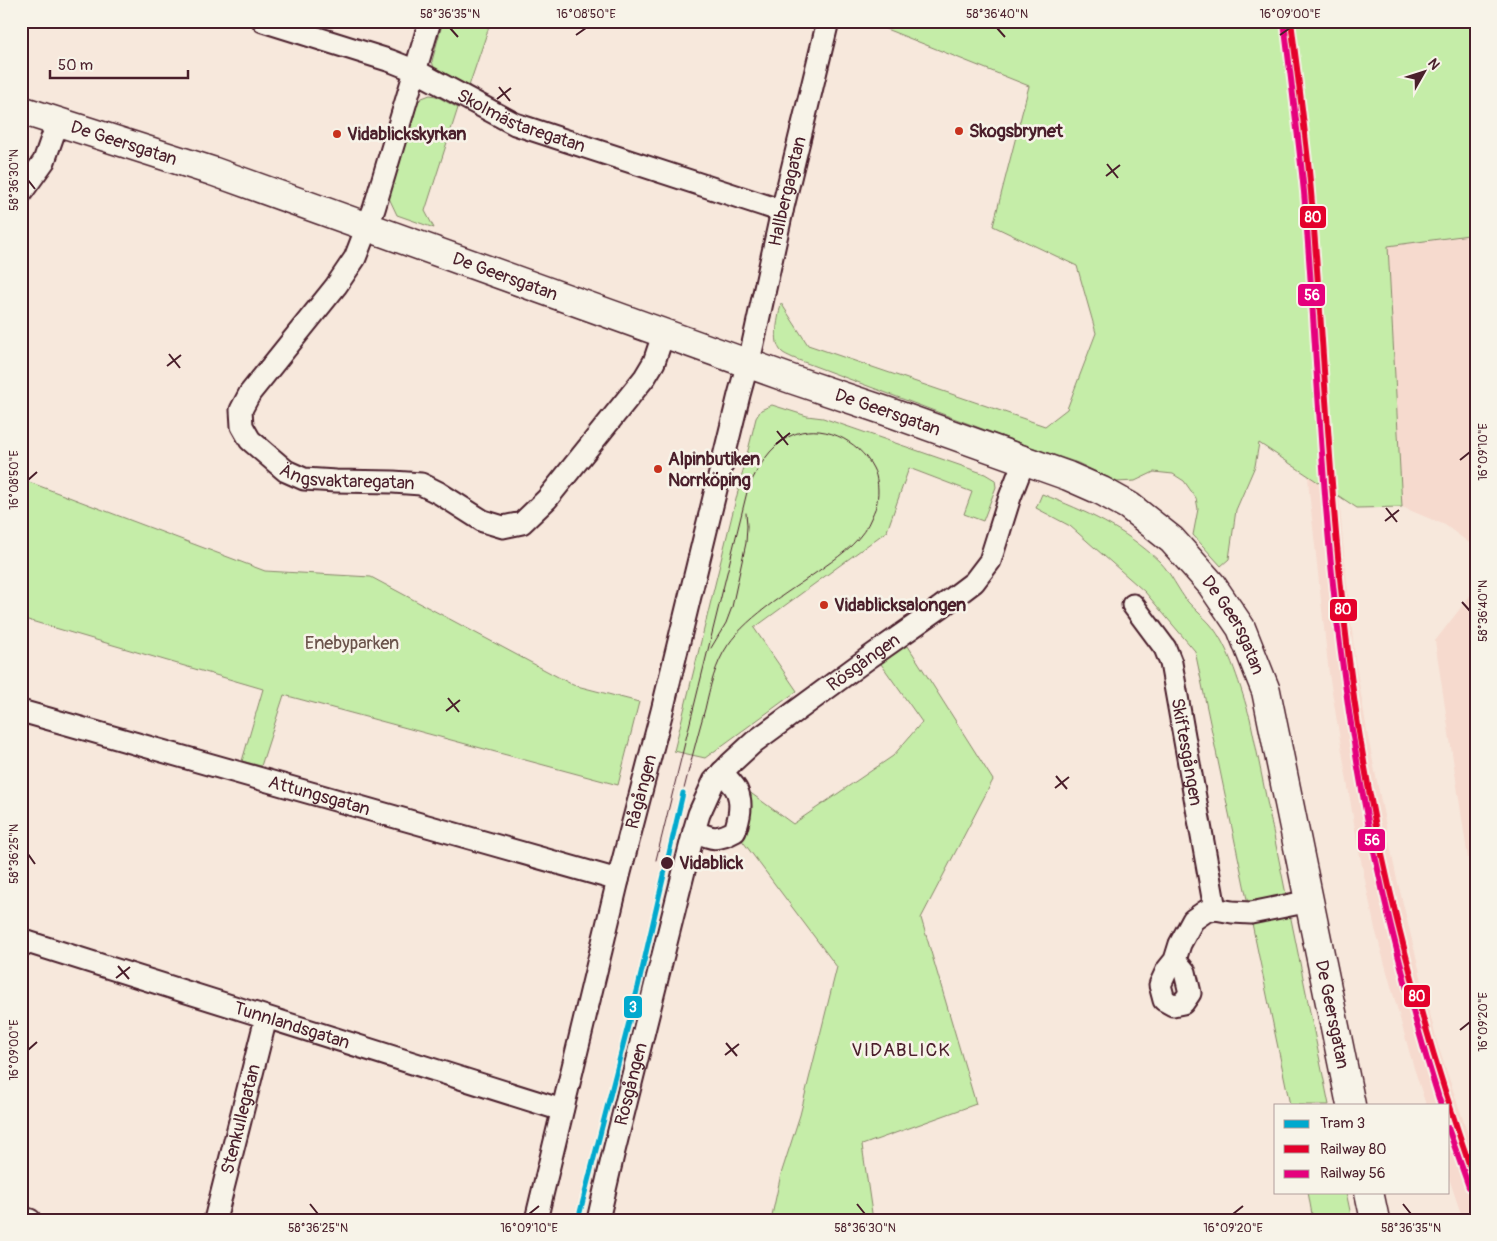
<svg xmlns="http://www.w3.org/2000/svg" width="1497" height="1241" font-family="Pangolin,sans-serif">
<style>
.built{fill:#f6dace}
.green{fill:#c5eda8;stroke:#88866a}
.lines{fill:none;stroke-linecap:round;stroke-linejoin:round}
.street-casing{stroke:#4a1f2b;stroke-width:25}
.secondary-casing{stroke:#4a1f2b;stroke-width:31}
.street{stroke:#f7f3e8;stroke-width:21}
.secondary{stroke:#f7f3e8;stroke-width:28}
.tram{stroke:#4a1f2b;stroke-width:1}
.rail-1-casing{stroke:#f7f3e8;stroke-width:10}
.rail-2-casing{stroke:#f7f3e8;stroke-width:10}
.rail-1{stroke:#e4002b;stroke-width:6}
.rail-2{stroke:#e5007d;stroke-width:6}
.tram-1-casing{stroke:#f7f3e8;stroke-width:9}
.tram-1{stroke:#00a9ce;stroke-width:5}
.ticks{fill:none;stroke:#4a1f2b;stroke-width:2}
.poi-dot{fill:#c8321e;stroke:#f7f3e8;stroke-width:2}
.stop-dot{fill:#4a1f2b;stroke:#f7f3e8;stroke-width:2}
.labels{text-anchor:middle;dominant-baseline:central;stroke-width:5;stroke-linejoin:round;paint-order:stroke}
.street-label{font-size:18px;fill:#4a1f2b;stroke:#f7f3e8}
.poi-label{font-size:18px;font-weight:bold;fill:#4a1f2b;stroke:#f7f3e8;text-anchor:start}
.park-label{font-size:18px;fill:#69524a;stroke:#f7f3e8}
.stop-label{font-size:18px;font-weight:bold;fill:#4a1f2b;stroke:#f7f3e8;text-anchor:start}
.neighbourhood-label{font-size:19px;letter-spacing:1px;fill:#4a1f2b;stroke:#f7f3e8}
.line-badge{stroke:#f7f3e8;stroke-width:2}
.badge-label{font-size:14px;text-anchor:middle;font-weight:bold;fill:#fff}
.neatline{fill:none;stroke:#4a1f2b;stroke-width:2}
.ticks-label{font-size:12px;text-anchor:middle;fill:#4a1f2b}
</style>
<rect width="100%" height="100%" fill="#f7e8dc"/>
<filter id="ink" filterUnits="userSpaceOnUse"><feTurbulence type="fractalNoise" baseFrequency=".02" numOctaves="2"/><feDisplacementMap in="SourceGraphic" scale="10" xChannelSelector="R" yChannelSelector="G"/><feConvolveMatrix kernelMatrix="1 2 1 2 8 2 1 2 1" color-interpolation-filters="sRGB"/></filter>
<g filter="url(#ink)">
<g class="built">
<polygon points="1476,234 1476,548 1445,525 1402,507 1388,246"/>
<polygon points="1302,371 1338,483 1343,543 1355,660 1369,742 1396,875 1438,1046 1476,1158 1476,1220 1463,1220 1448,1175 1448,1105 1426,1105 1413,1065 1375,929 1357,841 1329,674 1309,491"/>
<polygon points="1476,588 1476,911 1435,641"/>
</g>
<g class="green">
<polygon points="443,21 491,21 468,89 435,72 432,61"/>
<path d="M866 21H1476V234L1388 246 1402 507 1357 508 1259 443 1255 466 1236 510 1229 559 1221 566 1193 535 1198 509 1196 498 1184 481 1173 474 1154 472 1135 481 1117 482 1078 463 1028 446 793 358C789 356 784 354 782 352 771 342 779 316 781 303L808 345 1045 426 1067 409 1096 333 1077 266 993 226 1029 86Z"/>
<polygon points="430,95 436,96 458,108 425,211 434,228 397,215 389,198 418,102 422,98"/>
<polygon points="772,405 807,416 823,418 985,474 995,480 996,487 983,521 964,514 972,492 909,468 887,531 754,628 797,691 705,758 674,751 756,418 761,410"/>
<polygon points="21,479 265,571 371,577 573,685 639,702 618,785 284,695 261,766 242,761 263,689 21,618"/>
<path d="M1042 494C1087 512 1124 528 1160 562 1171 573 1178 590 1188 602 1195 610 1203 616 1210 624 1230 647 1241 689 1250 718L1329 1105H1290L1195 651 1145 592 1070 526 1036 508Z"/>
<polygon points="901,635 993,780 921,918 976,1104 862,1145 873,1220 771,1220 781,1174 800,1115 837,967 735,831 739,818 722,772 793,824 893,756 922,722 874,654"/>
<polygon points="1308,1192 1346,1192 1352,1220 1313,1220"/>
</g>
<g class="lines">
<g class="street-casing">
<g id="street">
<path id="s1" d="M263 21 391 61 416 71 515 124 782 211"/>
<path id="s2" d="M430 21 374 209 355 258 336 286 250 393 241 410 242 426 250 440 286 471 304 479 336 481 393 482 421 484 439 493 483 521 503 527 522 523 547 499 645 377 654 362 664 332"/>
<polyline points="21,193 44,161 58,121"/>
<path id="s3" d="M1133 605 1165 648 1171 663 1215 909 1232 912 1251 913 1310 901"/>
<path id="s4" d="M21 711 618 880"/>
<path d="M694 831C712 839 717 841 735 831 739 819 743 804 737 791 734 784 726 778 722 772"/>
<path id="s5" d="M21 940 562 1110"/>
<polyline points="1175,960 1185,972 1190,993 1183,1003 1173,1005 1164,1000 1160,985 1167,970 1175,960 1180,944 1193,920 1206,911 1215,909"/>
<polyline points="21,1217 30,1220"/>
<path id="s6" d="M215 1220 266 1018"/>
<path id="s7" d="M536 1220 618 880 662 711 739 395 752 348 782 211 828 21"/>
<path id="s8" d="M598 1220 613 1155 694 831 699 814 714 781 730 764 754 742 867 659 941 607 974 582 990 561 1010 497 1024 461"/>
</g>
</g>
<g class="secondary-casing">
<g id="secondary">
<path id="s9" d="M21 110 212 171 791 379 886 411 1068 476 1102 491 1129 506 1172 540 1211 584 1241 628 1266 691 1351 1105"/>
<polyline points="1369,1192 1375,1220"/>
</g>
</g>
<use href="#street" class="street"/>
<use href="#secondary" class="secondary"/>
<g class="tram">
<polyline points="711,648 726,623 732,607 746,543 747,526 746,513"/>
<path d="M656 860 748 488C758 468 769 447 790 436 820 421 859 440 873 468 878 477 879 492 877 501 877 506 874 511 872 516 863 539 844 553 824 567 794 589 749 614 728 645 715 664 710 687 705 709 697 737 690 765 683 793"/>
</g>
<g class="rail-1-casing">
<path id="rail-1" d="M1291 21C1298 78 1306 135 1311 192 1326 368 1331 544 1357 719 1381 878 1423 1033 1476 1184"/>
</g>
<g class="rail-2-casing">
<g id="rail-2">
<path d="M1284 22C1291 78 1298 135 1304 192 1317 345 1321 500 1341 653 1360 807 1394 957 1441 1105"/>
<polyline points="1448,1128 1469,1187"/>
</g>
</g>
<use href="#rail-1" class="rail-1"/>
<use href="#rail-2" class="rail-2"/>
<g class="tram-1-casing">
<polyline id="tram-1" points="578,1220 638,987 683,793"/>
</g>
<use href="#tram-1" class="tram-1"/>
</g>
</g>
<path class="ticks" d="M450 28 458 37M997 28 1005 37M576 35 586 28M1280 35 1290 28M499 87 510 101M497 99 511 88M1107 164 1118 178M1106 176 1120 165M28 180 35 189M169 354 180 368M167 366 181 355M777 431 788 445M776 444 790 433M1460 460 1470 452M28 480 37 472M1386 508 1397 522M1385 521 1399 510M1462 602 1470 611M448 698 459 712M446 711 460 700M1056 776 1067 789M1055 788 1069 777M28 854 35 864M118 966 129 979M116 978 130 967M1460 1030 1470 1022M726 1043 737 1056M28 1050 37 1042M725 1055 739 1044M310 1204 318 1214M857 1204 865 1214M1403 1204 1411 1214M529 1214 539 1206M1233 1214 1243 1206"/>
<g class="poi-dot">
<circle cx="959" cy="131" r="5"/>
<circle cx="337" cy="134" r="5"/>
<circle cx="658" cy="469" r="5"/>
<circle cx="824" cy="605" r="5"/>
</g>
<circle class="stop-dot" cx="667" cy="863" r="7"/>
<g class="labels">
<g class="street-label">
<text stroke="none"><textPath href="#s1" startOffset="278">Skolmästaregatan</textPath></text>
<text stroke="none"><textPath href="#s9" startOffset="108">De Geersgatan</textPath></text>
<text stroke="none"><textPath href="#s7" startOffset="1059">Hallbergagatan</textPath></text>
<text stroke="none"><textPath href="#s9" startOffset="512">De Geersgatan</textPath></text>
<text stroke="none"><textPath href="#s9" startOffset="918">De Geersgatan</textPath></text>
<text stroke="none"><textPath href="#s2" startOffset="581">Ängsvaktaregatan</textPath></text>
<text stroke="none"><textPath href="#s9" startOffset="1338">De Geersgatan</textPath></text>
<text stroke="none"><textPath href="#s8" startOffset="646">Rösgången</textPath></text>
<text stroke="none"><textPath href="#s3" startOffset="160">Skiftesgången</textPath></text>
<text stroke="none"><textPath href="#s7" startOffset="441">Rågången</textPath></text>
<text stroke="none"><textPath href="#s4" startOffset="310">Attungsgatan</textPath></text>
<text stroke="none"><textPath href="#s9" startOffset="1742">De Geersgatan</textPath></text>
<text stroke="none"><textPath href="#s5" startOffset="284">Tunnlandsgatan</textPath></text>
<text stroke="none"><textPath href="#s8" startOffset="140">Rösgången</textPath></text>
<text stroke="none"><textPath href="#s6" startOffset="104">Stenkullegatan</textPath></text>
</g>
<g class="poi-label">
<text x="969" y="131">Skogsbrynet</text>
<text x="347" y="134">Vidablickskyrkan</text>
<text x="668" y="459">Alpinbutiken<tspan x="668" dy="21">Norrköping</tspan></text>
<text x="834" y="605">Vidablicksalongen</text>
</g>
<g class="park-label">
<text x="352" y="643">Enebyparken</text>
</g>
<g class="stop-label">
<text x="679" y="863">Vidablick</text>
</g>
<g class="neighbourhood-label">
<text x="901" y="1050">VIDABLICK</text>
</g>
</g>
<g class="line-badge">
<rect x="1299" y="205" width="28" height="24" rx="5" fill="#e4002b"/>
<rect x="1297" y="283" width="29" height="24" rx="5" fill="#e5007d"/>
<rect x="1329" y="598" width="29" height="24" rx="5" fill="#e4002b"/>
<rect x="1357" y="828" width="29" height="24" rx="5" fill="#e5007d"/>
<rect x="1403" y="984" width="28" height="24" rx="5" fill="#e4002b"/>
<rect x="623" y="995" width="20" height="24" rx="5" fill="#00a9ce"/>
</g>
<g class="badge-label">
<text x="1313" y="222">80</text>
<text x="1312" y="300">56</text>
<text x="1343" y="614">80</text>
<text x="1372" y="845">56</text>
<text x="1417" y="1001">80</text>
<text x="633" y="1012">3</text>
</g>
<rect width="1497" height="1241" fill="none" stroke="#f7f3e8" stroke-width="55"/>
<rect x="1274" y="1104" width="175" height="90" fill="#f7f3e8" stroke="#b29e9c"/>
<rect x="1284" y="1120" width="25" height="8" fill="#00a9ce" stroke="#b29e9c"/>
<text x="1320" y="1128" font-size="15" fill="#4a1f2b">Tram 3</text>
<rect x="1284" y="1145" width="25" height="8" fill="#e4002b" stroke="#b29e9c"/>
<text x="1320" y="1154" font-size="15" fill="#4a1f2b">Railway 80</text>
<rect x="1284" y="1170" width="25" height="8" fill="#e5007d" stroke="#b29e9c"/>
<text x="1320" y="1178" font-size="15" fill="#4a1f2b">Railway 56</text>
<g transform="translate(1424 72) rotate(51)" stroke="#f7f3e8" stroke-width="4" paint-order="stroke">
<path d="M0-4L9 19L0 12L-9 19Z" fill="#4a1f2b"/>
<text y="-8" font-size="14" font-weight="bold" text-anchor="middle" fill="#4a1f2b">N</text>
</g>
<path d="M50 70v8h138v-8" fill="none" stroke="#4a1f2b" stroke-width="2.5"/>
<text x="58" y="70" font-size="15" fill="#4a1f2b" stroke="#f7f3e8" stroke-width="4" paint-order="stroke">50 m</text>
<rect x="28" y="28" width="1442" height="1186" class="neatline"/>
<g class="ticks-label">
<text x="450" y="18">58°36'35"N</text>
<text x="586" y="18">16°08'50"E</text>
<text x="997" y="18">58°36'40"N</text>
<text x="1290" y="18">16°09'00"E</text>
<text transform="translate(14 180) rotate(-90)" y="4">58°36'30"N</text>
<text transform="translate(1483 452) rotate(-90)" y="4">16°09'10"E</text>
<text transform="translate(14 480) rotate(-90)" y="4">16°08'50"E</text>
<text transform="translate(1483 611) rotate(-90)" y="4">58°36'40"N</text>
<text transform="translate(14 854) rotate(-90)" y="4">58°36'25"N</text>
<text transform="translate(1483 1022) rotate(-90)" y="4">16°09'20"E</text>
<text transform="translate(14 1050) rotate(-90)" y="4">16°09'00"E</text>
<text x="318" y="1232">58°36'25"N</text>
<text x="529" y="1232">16°09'10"E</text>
<text x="865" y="1232">58°36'30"N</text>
<text x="1233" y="1232">16°09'20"E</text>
<text x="1411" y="1232">58°36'35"N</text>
</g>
</svg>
